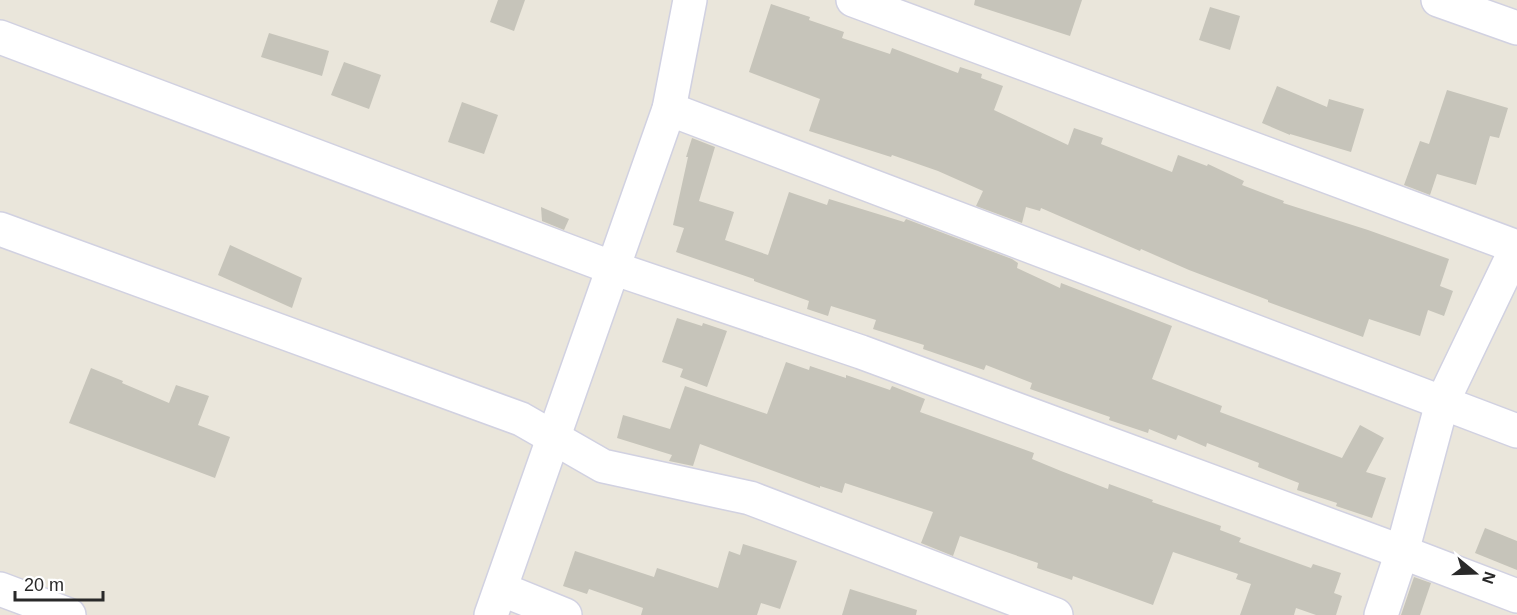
<svg xmlns="http://www.w3.org/2000/svg" width="1517" height="615" font-family="Helvetica,sans-serif">
<style>
.building{fill:#c6c4ba}
.lines{fill:none;stroke-linecap:round;stroke-linejoin:round}
.minor-casing{stroke:#d1d1e1;stroke-width:36}
.minor{stroke:#fff;stroke-width:33}
</style>
<rect width="100%" height="100%" fill="#eae6db"/>
<g class="building">
<polygon points="498,0 525,0 514,31 490,22"/>
<polygon points="975,0 1082,0 1070,36 974,5"/>
<polygon points="771,4 810,17 809,20 844,32 842,38 890,54 892,48 958,73 960,67 982,74 981,78 1003,86 994,110 1068,145 1074,128 1103,138 1101,144 1172,172 1178,155 1207,166 1208,164 1244,181 1242,185 1284,201 1283,203 1368,230 1449,259 1440,286 1453,291 1444,316 1428,310 1420,336 1369,319 1363,337 1268,302 1268,300 1189,270 1141,249 1140,251 1041,208 1040,211 1026,207 1022,223 976,206 983,191 938,171 892,155 891,157 809,131 820,99 749,72"/>
<polygon points="1210,7 1240,16 1230,50 1199,40"/>
<polygon points="269,33 329,51 322,76 261,57"/>
<polygon points="344,62 381,75 369,109 331,95"/>
<polygon points="1277,86 1327,107 1329,99 1364,109 1351,152 1290,134 1290,135 1262,123"/>
<polygon points="1447,90 1508,108 1499,138 1490,136 1476,185 1437,174 1430,195 1404,185 1420,141 1429,144"/>
<polygon points="462,102 498,115 484,154 448,142"/>
<polygon points="692,138 715,147 699,201 734,212 725,240 768,255 789,192 827,205 829,199 904,222 906,219 1012,259 1018,263 1017,268 1060,288 1061,283 1172,326 1152,379 1222,406 1220,412 1342,458 1360,425 1384,438 1366,472 1386,478 1372,518 1336,506 1337,503 1297,490 1299,483 1258,467 1259,463 1207,443 1206,447 1178,435 1176,440 1149,429 1148,433 1109,420 1110,417 1030,389 1032,383 986,365 984,370 923,349 924,345 873,329 876,320 831,306 828,316 807,309 809,301 754,281 754,279 676,252 684,228 673,225 688,157 686,157"/>
<polygon points="541,207 569,219 564,230 542,221"/>
<polygon points="230,245 302,278 292,308 218,275"/>
<polygon points="677,318 702,326 703,323 727,331 707,387 680,377 683,369 662,362"/>
<polygon points="786,362 809,370 810,366 846,378 846,375 890,390 892,386 925,399 920,412 1034,453 1032,459 1061,471 1108,489 1109,484 1153,500 1152,502 1221,526 1220,530 1241,538 1239,542 1311,568 1313,564 1341,573 1334,593 1342,596 1336,615 1316,615 1296,608 1294,615 1240,615 1251,584 1236,579 1238,574 1173,552 1153,605 1073,576 1072,580 1037,568 1038,563 960,536 953,556 921,543 933,512 845,483 842,493 820,486 820,488 700,444 693,466 669,461 672,455 617,438 623,415 670,429 685,386 767,414"/>
<polygon points="91,368 123,381 122,383 169,403 176,385 209,396 198,425 230,437 215,478 69,423"/>
<polygon points="1485,528 1517,541 1517,570 1475,553"/>
<polygon points="743,544 797,561 780,609 761,603 757,615 641,615 643,608 589,589 587,594 563,586 575,551 654,577 657,568 718,588 729,551 740,555"/>
<polygon points="1414,577 1431,583 1420,615 1401,615"/>
<polygon points="850,589 917,610 916,615 842,615"/>
</g>
<g class="lines">
<g class="minor-casing">
<g id="minor">
<polyline points="853,0 1517,247 1442,403 1402,552 1381,615"/>
<polyline points="1438,0 1517,28"/>
<polyline points="0,37 613,268 861,352 1402,552 1517,596"/>
<polyline points="669,109 1517,431"/>
<polyline points="0,229 521,419 603,466 750,498 1056,615"/>
<polyline points="0,589 69,615"/>
<polyline points="501,589 565,615"/>
<polyline points="491,615 669,109 690,0"/>
</g>
</g>
<use href="#minor" class="minor"/>
</g>
<g transform="translate(1475 573) rotate(109)" stroke="#ffffff" stroke-width="4.5" paint-order="stroke">
<path d="M0-4.5L10 22L0 15L-10 22Z" fill="#292929"/>
<text y="-9" font-size="16" font-weight="bold" text-anchor="middle" fill="#292929">N</text>
</g>
<path d="M15 591v9h88v-9" fill="none" stroke="#292929" stroke-width="3"/>
<text x="24" y="591" font-size="18" fill="#292929" stroke="#ffffff" stroke-width="4.5" paint-order="stroke">20 m</text>
</svg>
